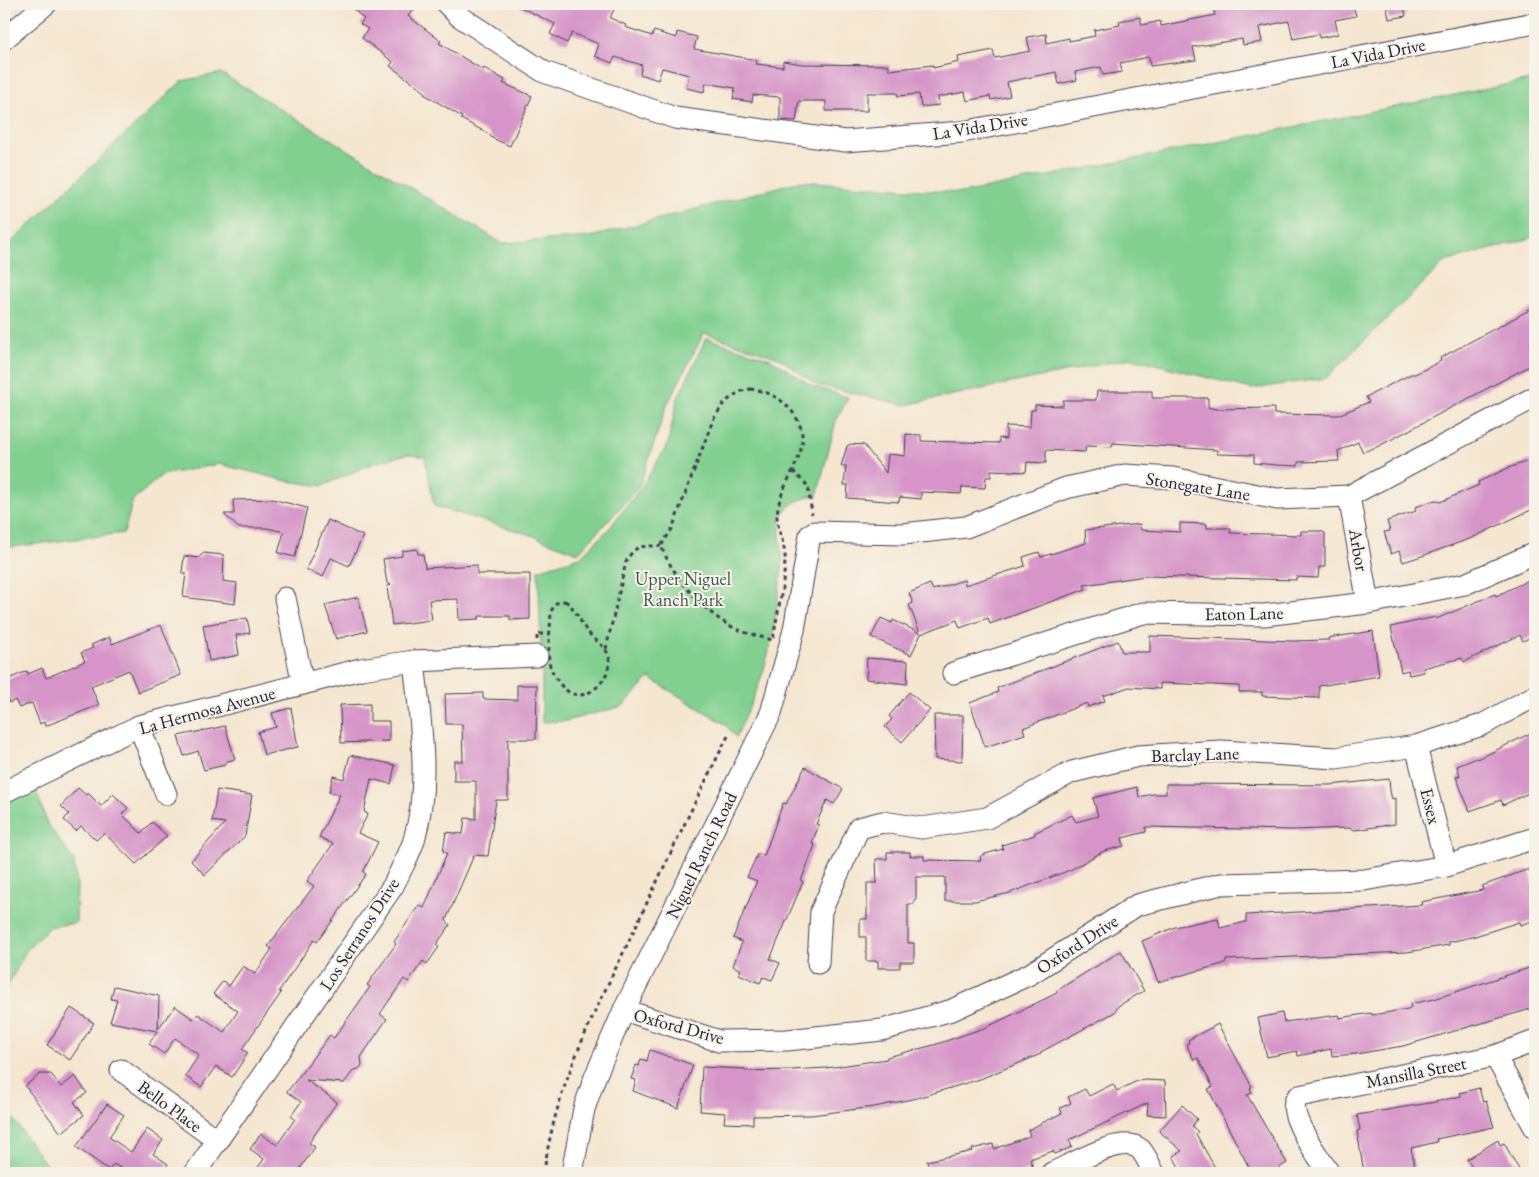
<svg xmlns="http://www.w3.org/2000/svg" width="1539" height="1177" font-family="'EB Garamond',serif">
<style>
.green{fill:#81d090;stroke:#527966}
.building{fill:#d694c8}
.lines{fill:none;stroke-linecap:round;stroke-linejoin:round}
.minor-casing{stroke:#423f51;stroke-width:23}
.path{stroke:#423f51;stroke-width:3;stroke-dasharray:4 4;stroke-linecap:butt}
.minor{stroke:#fff;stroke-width:21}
.labels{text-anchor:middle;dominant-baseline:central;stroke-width:4;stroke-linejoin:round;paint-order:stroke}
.street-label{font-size:18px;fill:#22223b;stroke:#f7f3e8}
.park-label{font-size:18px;fill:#3e5654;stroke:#f7f3e8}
</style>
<rect width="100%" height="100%" fill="#f7f3e8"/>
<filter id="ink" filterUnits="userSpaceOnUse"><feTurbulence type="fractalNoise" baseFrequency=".02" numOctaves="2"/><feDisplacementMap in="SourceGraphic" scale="10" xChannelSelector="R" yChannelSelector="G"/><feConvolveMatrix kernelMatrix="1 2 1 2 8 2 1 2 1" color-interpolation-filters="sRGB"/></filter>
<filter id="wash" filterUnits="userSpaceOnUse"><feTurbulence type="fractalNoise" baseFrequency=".0096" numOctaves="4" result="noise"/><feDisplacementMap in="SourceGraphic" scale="20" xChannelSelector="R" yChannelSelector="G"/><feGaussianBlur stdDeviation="1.12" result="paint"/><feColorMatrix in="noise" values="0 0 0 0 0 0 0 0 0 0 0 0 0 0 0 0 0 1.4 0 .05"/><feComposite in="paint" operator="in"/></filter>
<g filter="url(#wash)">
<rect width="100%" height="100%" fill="#f5e6d0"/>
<g class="green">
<polygon points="221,73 502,243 590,237 801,181 962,193 1535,79 1535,237 1445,262 1326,378 1251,389 1132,358 905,405 817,385 779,358 704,333 667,405 639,487 578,553 531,535 434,506 425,457 408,454 376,462 322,486 287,481 219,464 162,475 133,500 124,533 4,548 4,249 182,81"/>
<path d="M706 338 771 359 814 387 848 397 836 421 817 496H807L806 498C795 501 784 507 781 519 777 536 784 551 782 568 778 599 775 631 766 662 759 688 747 712 736 737L725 724 649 678 623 706 566 721 542 722V670L538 570 580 557 608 530 640 489 668 444 677 400Z"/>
<polygon points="35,787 47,823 74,861 77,885 76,923 49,927 26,951 4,993 4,804"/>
<polygon points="4,1106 49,1169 47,1173 4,1173"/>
</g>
<g id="blocks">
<g class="building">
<polygon points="348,4 404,4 413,10 408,16 441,41 439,43 483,70 484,68 505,80 503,83 532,96 510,146 492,138 489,134 461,119 462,117 424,94 425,92 390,66 393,62 362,38 368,29 360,24 364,19"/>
<polygon points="514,4 600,4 614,9 610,18 626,25 625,27 652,36 654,31 676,38 677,32 697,37 694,49 757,60 756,64 783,67 783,61 802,64 889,65 889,70 933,65 933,68 959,62 958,57 993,50 995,58 1030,51 1027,37 1046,34 1047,43 1069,38 1069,41 1095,36 1094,30 1120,25 1119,21 1140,17 1142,25 1160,21 1161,26 1215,15 1212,4 1353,4 1356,16 1335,20 1338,34 1319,38 1319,34 1293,39 1289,21 1259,27 1262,42 1243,45 1242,39 1193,47 1196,60 1150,66 1149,57 1120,63 1122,72 1103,75 1101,67 1075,72 1077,80 1059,84 1056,72 1007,82 1010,96 991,100 990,96 967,101 965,92 938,97 939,105 921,107 919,94 898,96 897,93 867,93 867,111 826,111 826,101 799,101 796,121 780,120 780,97 753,95 752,102 733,99 735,88 706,83 704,92 686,88 689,75 662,68 658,80 640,74 642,65 615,57 612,63 595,56 599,44 572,33 567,43 550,34 555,24"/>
<polygon points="1386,4 1403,4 1406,16 1389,19"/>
<polygon points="1535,307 1535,340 1530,343 1535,353 1535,363 1379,446 1363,452 1358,442 1338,451 1339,461 1298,462 1298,466 1277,465 1254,463 1254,455 1217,454 1217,450 1113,443 1112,447 1086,446 1085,452 1046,450 1046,463 1027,462 1026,472 991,470 991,477 986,477 985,488 962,487 961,494 921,492 921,499 900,497 899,502 847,498 848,485 844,485 846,466 841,466 847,446 851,444 864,445 886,473 888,454 905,456 906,434 921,435 921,441 999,443 999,438 1006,439 1006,426 1030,427 1031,410 1035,410 1035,405 1063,406 1063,400 1096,400 1097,391 1152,391 1152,398 1208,398 1208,407 1215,409 1274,408 1274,414 1338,415 1369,402 1366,397 1411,374 1415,374 1441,361 1440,358"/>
<polygon points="1531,460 1535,470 1535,508 1472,538 1422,556 1403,562 1399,551 1391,554 1384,532 1390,531 1387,521 1416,511 1415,507 1435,500 1440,502 1479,485 1478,482 1508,468"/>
<polygon points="272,499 307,508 295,557 278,553 284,532 267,528 239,528 224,514 234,514 233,500"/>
<polygon points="328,520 363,536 349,566 331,558 323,577 306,569"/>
<polygon points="1180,523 1207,524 1207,528 1231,528 1230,533 1301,535 1301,531 1321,531 1325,533 1325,567 1319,567 1318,578 1296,577 1296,580 1146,576 1084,585 1086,589 990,624 988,618 960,628 957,620 921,634 911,655 871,637 881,618 892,623 893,620 920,633 909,605 913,603 909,593 930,584 933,590 964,580 965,585 1025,566 1023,557 1039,552 1041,557 1086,543 1085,530 1140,524 1141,530 1180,532"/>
<polygon points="417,549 418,554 423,554 425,568 477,565 477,574 530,574 530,619 510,620 510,616 479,616 479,619 459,620 458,599 429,600 432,620 392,625 387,586 391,585 387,583 383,559 402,556 402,551"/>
<polygon points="204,553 224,555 223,581 237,583 235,604 183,597 186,573 182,573 184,556 198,558"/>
<polygon points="1535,577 1535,635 1523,641 1520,635 1464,662 1462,658 1423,668 1424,672 1409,675 1408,670 1401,672 1391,627 1435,617 1436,619 1495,594 1496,596"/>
<polygon points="358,597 367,631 336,639 325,605"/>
<polygon points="247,618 250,633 236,635 239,655 209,661 203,625"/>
<polygon points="161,625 181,675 138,692 129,670 91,686 99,705 45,726 44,722 40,724 32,703 19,708 15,700 9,703 4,690 4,681 27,671 28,674 42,668 46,678 85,661 81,653 93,648 91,645 109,637 112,644"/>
<polygon points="1373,631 1379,676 1319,686 1319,698 1262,696 1262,692 1239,692 1239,686 1160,683 1160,689 1129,687 1103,696 1105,701 1088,707 1087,703 1023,728 1025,734 985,747 970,703 998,692 997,688 1118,641 1122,652 1150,652 1150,636 1293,641 1329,640 1328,638"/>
<polygon points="867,658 908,661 907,684 866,679"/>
<polygon points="517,685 537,685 536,739 508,739 508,800 496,800 488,856 474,855 446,920 450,925 436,945 439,947 427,964 423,961 408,982 404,979 380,1014 387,1019 361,1057 362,1065 359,1069 354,1070 344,1083 306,1080 337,1102 309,1143 315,1147 297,1173 254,1173 264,1159 250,1149 261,1134 277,1145 295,1119 291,1116 301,1102 287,1092 330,1035 334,1038 370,987 367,985 396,944 394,942 419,905 424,908 447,853 443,852 446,832 463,834 465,818 476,819 476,781 454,781 454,761 463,761 462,724 446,724 445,694 483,693 483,699 517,700"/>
<polygon points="909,692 930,710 902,742 885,727 892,719 889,716"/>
<polygon points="370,704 370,721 389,721 389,741 341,743 340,705"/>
<polygon points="291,708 298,747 264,755 258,732 276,727 272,713"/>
<polygon points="934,715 963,715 962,761 935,759"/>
<polygon points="225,726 235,759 225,762 225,765 204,770 198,751 184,756 178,736"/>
<polygon points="1535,731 1535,790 1503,805 1501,800 1470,811 1456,777 1460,776 1457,766 1477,758 1478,759"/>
<polygon points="350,755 395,765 391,784 371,779 364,812 368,814 358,833 378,842 363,872 366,874 317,942 314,940 279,991 281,993 242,1049 248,1053 232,1077 216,1066 201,1087 185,1076 199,1055 175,1038 164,1054 149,1044 157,1031 110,1022 117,1000 111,999 114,986 159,996 158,1029 175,1006 193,1019 198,1014 224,1032 238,1011 213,994 223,981 229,986 243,966 255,974 272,949 268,946 314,886 307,881 333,844 319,837 340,794 329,792 333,776 344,779"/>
<polygon points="805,767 843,789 834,804 827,800 816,824 819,825 812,843 815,845 801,881 803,882 770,959 780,963 772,980 763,977 760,983 739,974 741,970 733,966 742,942 733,938 757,881 747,877 758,853 764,856 783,803 786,804"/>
<polygon points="1389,779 1390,791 1392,799 1395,798 1395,824 1355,830 1348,828 1293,830 1146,827 1146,832 1122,838 1124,846 1104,851 1070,870 1010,893 975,901 945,901 945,877 916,877 916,900 914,900 914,904 908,904 908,943 914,943 914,962 900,962 900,968 878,968 878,961 866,961 866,937 860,937 860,919 867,919 867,883 877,883 876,859 887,859 887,852 910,852 910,856 924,856 924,860 981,861 980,857 982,855 1003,849 1002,845 1035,835 1034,833 1072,815 1076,822 1098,816 1093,798 1137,787 1139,797 1153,794 1166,794 1166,784 1330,785"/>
<polygon points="78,788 86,795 88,793 101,806 113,794 128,808 122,814 141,833 152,822 167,836 136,864 104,833 96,840 81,826 76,831 64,820 69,814 61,806"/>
<polygon points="217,790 252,795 245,836 205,875 191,861 225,823 212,821"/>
<polygon points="1529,869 1535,889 1535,920 1520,925 1519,922 1472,937 1449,942 1449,945 1407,952 1226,960 1226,963 1158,982 1142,941 1175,927 1218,918 1220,928 1246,922 1246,915 1422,905 1421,902 1483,890 1482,886"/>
<polygon points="1121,951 1144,991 1118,1006 1115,1012 1041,1052 1041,1054 980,1079 917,1098 874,1107 811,1115 753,1116 753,1124 724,1123 725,1113 700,1111 702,1067 745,1069 745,1071 790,1070 827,1068 887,1059 887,1057 934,1045 987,1027 1057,993 1056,991"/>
<polygon points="1535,966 1535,1007 1524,1011 1403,1046 1356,1054 1332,1056 1331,1049 1298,1056 1297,1051 1267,1057 1258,1018 1282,1013 1284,1022 1339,1015 1340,1018 1371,1013 1372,1015 1408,1009 1411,1007 1410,1004 1434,999"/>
<polygon points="71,1008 94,1023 70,1060 47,1045"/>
<polygon points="1218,1024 1252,1087 1250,1088 1252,1093 1247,1095 1287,1163 1271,1173 1252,1173 1208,1089 1213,1087 1198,1058 1194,1060 1186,1044 1189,1043 1188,1040"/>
<polygon points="650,1050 693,1065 678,1108 633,1091 636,1080 631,1079 636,1065 639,1066 641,1059 647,1061"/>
<polygon points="40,1074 51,1074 61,1087 75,1076 87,1093 74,1102 84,1115 61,1133 25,1086"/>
<polygon points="1145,1080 1165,1081 1166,1116 1147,1115 1148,1103 1069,1140 1072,1147 1055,1154 1053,1151 1030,1159 1033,1168 1021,1173 930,1173 927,1161 973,1151 972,1149 993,1144 994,1149 1030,1136 1028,1130 1062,1113 1060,1108 1071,1103 1068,1097 1085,1089 1089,1096 1113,1084 1117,1091 1137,1081"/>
<polygon points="1479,1088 1483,1102 1486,1101 1494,1127 1436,1139 1437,1142 1411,1148 1416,1173 1364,1173 1357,1131 1360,1130 1357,1115 1435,1102 1461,1096 1460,1093"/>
<polygon points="107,1104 124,1115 109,1137 131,1152 147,1129 163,1140 153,1154 168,1164 162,1173 128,1173 114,1164 109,1170 76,1147"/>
<polygon points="1182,1105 1197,1119 1192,1126 1198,1132 1196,1134 1218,1173 1182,1173 1173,1156 1182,1151 1159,1131"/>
<polygon points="1498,1140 1500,1145 1504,1143 1521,1173 1475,1173 1467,1159"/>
</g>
</g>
</g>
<g filter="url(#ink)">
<use href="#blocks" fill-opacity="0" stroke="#423f51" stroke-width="1"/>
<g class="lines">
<g class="minor-casing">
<g id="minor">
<polyline points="447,4 459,16 544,72 675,118 845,141 962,132 1535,23"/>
<polyline points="4,39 46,4"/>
<polyline points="1349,496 1368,603"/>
<polyline points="285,598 303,684"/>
<polyline points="953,673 1143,613 1264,615 1368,603 1465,584 1535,553"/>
<polyline points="139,726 166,794"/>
<polyline points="1416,746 1446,866"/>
<polyline points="4,792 139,726 361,669 414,661 537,656"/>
<polyline points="818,963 821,911 859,828 883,822 922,828 987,818 1072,772 1138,756 1221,751 1336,758 1416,746 1482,725 1535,696"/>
<polyline points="624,1010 719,1041 787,1040 882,1030 952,1010 1030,974 1137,905 1221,884 1364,880 1446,866 1535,838"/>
<polyline points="1495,1056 1535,1128"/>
<polyline points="121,1070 218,1141"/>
<path d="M195 1173 393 886C400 871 409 856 414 840 431 782 420 720 414 661"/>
<polyline points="572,1173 584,1109 595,1077 624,1010 771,713 794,630 810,535 814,532 903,534 966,527 1066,488 1125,475 1173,478 1277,499 1349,496 1535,397"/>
<path d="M1052 1173C1072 1165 1122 1133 1140 1149 1146 1155 1150 1166 1154 1173"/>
<path d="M1329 1173C1320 1158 1281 1109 1299 1096L1495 1056 1535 1041"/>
</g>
</g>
<g class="path">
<path d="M750 389C767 391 779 397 790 409 823 447 779 477 777 515 777 531 786 545 785 560 784 587 777 614 773 640 755 636 737 631 722 621 698 605 671 572 661 546L672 529 713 420 724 403 739 392Z"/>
<polyline points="793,471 808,486 812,514"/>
<path d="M565 601C576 608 579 621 587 631 594 641 606 645 609 657 613 677 586 707 566 690 560 686 553 674 551 668 546 658 551 624 551 611L556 603Z"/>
<polyline points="537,640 537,634 550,634"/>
<path d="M606 649 626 562C635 544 642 546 661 546"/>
<path d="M544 1173C554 1091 592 1017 628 943 661 873 694 803 729 734"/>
</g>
<use href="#minor" class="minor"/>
</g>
</g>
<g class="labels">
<g class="street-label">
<text transform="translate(1378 53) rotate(-11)">La Vida Drive</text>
<text transform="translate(980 126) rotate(-9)">La Vida Drive</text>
<text transform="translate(1198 486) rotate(9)">Stonegate Lane</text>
<text transform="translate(1359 550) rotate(80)">Arbor</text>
<text transform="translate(1244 613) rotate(-1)">Eaton Lane</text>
<text transform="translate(207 710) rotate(-15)">La Hermosa Avenue</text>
<text transform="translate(1195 754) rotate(-2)">Barclay Lane</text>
<text transform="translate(1431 806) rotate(76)">Essex</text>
<text transform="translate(701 855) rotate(-64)">Niguel Ranch Road</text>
<text transform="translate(359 934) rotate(-57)">Los Serranos Drive</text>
<text transform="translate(1077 944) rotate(-33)">Oxford Drive</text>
<text transform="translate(679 1026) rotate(15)">Oxford Drive</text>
<text transform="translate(1416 1072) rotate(-11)">Mansilla Street</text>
<text transform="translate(170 1106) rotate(36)">Bello Place</text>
</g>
<g class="park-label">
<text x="683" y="578">Upper Niguel<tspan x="683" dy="21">Ranch Park</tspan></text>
</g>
</g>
<rect width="1539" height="1177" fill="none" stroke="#f7f3e8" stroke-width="20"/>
</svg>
